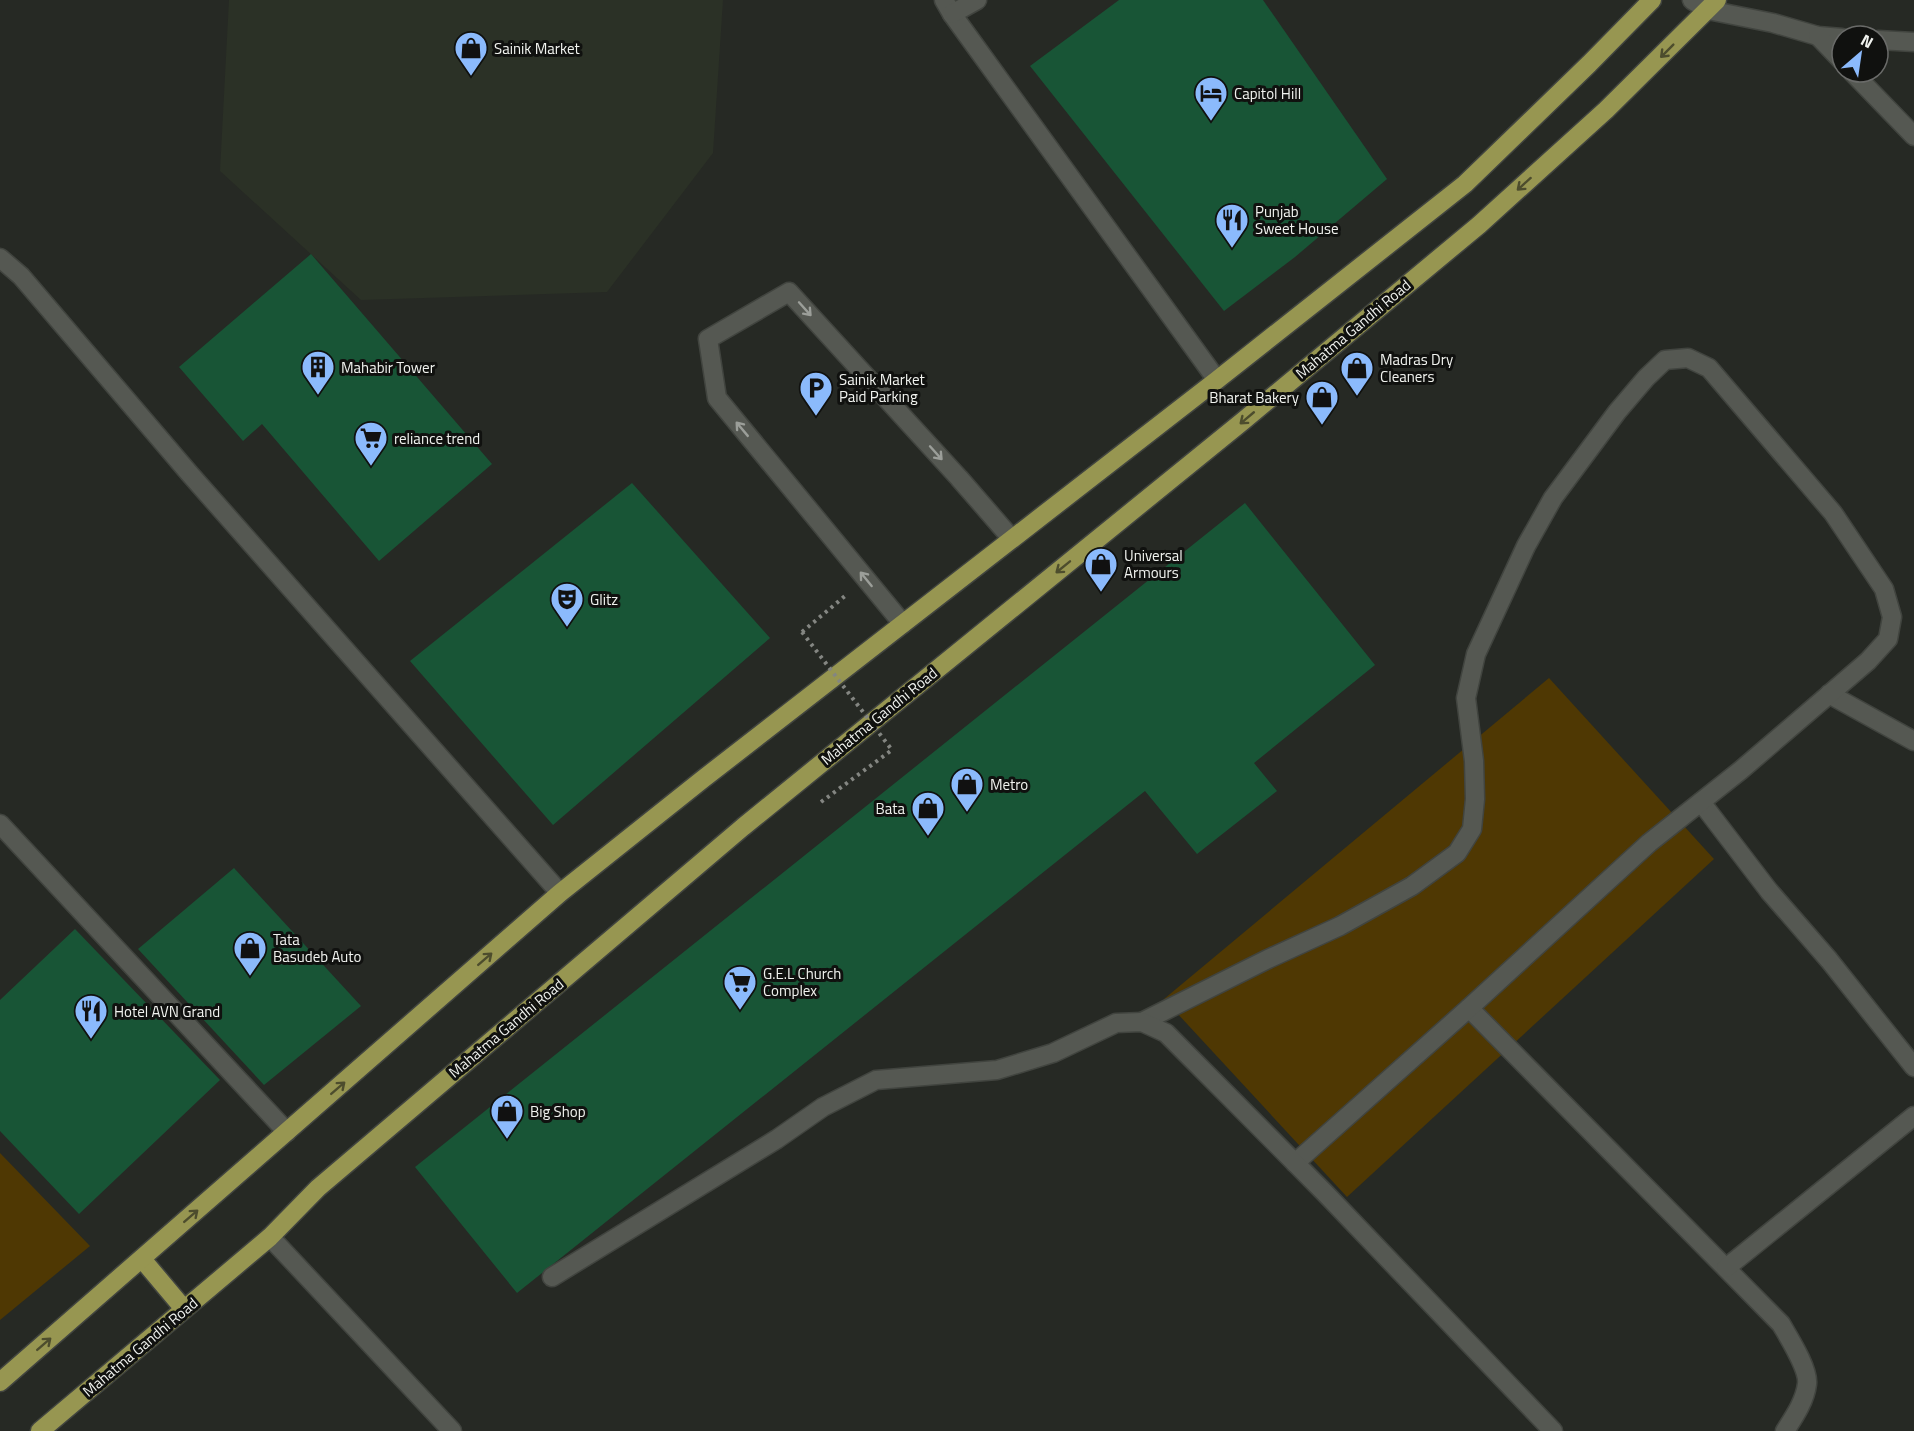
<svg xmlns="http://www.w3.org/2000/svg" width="1914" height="1431" font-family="'Titillium Web',sans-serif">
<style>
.built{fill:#2b3126}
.green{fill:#4f3803}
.building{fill:#185536}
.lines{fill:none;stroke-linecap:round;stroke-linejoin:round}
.minor-casing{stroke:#41443f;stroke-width:21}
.major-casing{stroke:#41443f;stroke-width:21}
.path{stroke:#848682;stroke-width:4;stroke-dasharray:3 4.5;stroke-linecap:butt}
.minor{stroke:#555852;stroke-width:18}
.major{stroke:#979651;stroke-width:18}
.path-bridge{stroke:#848682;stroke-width:4;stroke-dasharray:3 4.5;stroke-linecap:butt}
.tree{fill:#9a8d71}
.oneway{stroke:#4d4d2d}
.oneway2{stroke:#9b9e99}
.labels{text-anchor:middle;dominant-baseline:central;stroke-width:6;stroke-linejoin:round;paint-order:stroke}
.poi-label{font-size:15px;fill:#f1f3ef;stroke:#10110f;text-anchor:start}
.street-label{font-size:15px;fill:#f1f3ef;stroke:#10110f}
</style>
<rect width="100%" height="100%" fill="#262924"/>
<polygon class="built" points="229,0 723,0 713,153 607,292 361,300 220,171"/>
<g class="green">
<polygon points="1549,678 1714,859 1347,1197 1164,999"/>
<polygon points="0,1153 90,1246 0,1320"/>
</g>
<g class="building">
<polygon points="1119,0 1263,0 1387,179 1295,257 1224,311 1030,66"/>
<polygon points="311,254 492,464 379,561 262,424 243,441 179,367"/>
<polygon points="632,483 770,638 553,825 410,661"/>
<polygon points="1245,503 1375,665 1254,763 1277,791 1197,854 1145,791 517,1293 415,1167"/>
<polygon points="234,868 361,1006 264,1085 138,949"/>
<polygon points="75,929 220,1080 79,1214 0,1131 0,1000"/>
</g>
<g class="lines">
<g class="minor-casing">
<g id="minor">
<polyline points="944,0 952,14 1217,380"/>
<polyline points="1692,0 1708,10 1773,23 1818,36 1842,38"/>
<polyline points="952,14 977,0"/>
<polyline points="1818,36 1842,61"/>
<polyline points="1878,40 1914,42"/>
<polyline points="1852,72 1914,136"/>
<polyline points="0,258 21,276 189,473 560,893"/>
<polyline points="903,624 717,398 708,339 789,292 959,478 1012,539"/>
<polyline points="1829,694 1914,741"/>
<polyline points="1701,802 1769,891 1829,960 1914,1067"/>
<polyline points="0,824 287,1132"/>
<path d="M1469 1008 1781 1324C1789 1338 1809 1369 1807 1384 1805 1401 1794 1417 1785 1431"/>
<polyline points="1142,1022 1268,959 1340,926 1412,886 1457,853 1472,829 1475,799 1474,761 1466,698 1476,654 1526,546 1553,498 1617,412 1646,378 1665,360 1688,358 1709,368 1833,513 1884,589 1892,617 1888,639 1868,661 1741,770 1649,843 1469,1008 1295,1163"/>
<polyline points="270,1237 452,1431"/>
<polyline points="1726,1268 1914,1116"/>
<polyline points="552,1277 777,1139 823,1107 876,1080 997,1070 1053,1053 1116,1023 1142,1022 1166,1033 1325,1193 1553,1431"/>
</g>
</g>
<g class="major-casing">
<g id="major">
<polyline points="142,1259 184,1309"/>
<polyline points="0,1382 560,893 703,779 1217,380 1465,184 1589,64 1652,0"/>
<polyline points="40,1431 270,1237 318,1188 743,827 1243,421 1479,225 1606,110 1717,0"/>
</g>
</g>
<g class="path">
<polyline points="802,632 845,596"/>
<polyline points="821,802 892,750"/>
</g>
<use href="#minor" class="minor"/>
<use href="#major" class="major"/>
<polyline class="path-bridge" points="802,632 892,750"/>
</g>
<circle class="tree" cx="1324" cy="393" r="9"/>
<defs><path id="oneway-shaft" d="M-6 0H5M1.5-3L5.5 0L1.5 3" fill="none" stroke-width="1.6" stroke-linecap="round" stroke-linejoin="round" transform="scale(1.5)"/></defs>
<g class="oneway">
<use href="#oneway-shaft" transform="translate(1667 51) rotate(135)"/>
<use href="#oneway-shaft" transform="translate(1524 184) rotate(138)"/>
<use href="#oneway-shaft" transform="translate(1247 418) rotate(140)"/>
<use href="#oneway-shaft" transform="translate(1063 567) rotate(141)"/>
<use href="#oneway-shaft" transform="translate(485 959) rotate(-41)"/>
<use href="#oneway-shaft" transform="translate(338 1088) rotate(-41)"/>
<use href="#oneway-shaft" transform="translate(191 1216) rotate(-41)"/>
<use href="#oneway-shaft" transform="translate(44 1344) rotate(-41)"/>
</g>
<g class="oneway2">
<use href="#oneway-shaft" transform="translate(805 309) rotate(48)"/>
<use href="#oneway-shaft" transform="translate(742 429) rotate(-130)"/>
<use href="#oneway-shaft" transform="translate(936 453) rotate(48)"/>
<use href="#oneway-shaft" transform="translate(866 579) rotate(-129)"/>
</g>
<defs>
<g id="shop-pin" transform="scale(1.725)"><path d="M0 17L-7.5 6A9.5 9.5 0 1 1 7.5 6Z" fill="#8bbafc" stroke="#10110f"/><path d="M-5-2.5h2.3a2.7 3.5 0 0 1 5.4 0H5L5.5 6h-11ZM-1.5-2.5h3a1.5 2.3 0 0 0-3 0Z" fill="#111"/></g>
<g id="hotel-pin" transform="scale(1.725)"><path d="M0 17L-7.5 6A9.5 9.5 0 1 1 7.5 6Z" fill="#8bbafc" stroke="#10110f"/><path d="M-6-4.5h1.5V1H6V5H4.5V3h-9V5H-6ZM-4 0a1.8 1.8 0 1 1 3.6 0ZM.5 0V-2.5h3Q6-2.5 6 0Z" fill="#111"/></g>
<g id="restaurant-pin" transform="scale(1.725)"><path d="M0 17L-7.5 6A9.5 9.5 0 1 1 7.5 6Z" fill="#8bbafc" stroke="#10110f"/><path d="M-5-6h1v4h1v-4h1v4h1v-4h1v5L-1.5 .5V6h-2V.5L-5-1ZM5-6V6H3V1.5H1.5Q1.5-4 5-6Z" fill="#111"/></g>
<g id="building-pin" transform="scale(1.725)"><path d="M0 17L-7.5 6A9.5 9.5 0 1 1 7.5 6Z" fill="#8bbafc" stroke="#10110f"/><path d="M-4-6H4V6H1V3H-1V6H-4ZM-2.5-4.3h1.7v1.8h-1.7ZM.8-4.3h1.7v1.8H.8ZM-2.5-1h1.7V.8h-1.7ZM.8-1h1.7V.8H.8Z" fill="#111"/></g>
<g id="parking-pin" transform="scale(1.725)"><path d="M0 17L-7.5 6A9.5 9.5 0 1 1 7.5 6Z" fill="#8bbafc" stroke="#10110f"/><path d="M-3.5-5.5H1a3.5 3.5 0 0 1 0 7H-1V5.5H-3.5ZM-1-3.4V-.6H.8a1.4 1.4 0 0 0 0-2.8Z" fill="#111"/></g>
<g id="supermarket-pin" transform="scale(1.725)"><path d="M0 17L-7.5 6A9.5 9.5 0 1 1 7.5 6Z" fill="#8bbafc" stroke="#10110f"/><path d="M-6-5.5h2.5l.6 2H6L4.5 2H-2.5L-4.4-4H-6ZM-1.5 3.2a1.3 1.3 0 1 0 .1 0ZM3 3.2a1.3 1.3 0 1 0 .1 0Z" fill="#111"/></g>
<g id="theatre-pin" transform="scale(1.725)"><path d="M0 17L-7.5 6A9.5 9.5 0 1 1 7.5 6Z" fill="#8bbafc" stroke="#10110f"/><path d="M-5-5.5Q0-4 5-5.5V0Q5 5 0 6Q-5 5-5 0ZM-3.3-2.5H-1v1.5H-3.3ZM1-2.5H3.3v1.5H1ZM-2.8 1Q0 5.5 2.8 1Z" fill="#111"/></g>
</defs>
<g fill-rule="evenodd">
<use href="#shop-pin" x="471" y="48"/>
<use href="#hotel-pin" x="1211" y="93"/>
<use href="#restaurant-pin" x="1232" y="220"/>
<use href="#building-pin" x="318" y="367"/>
<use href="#shop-pin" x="1357" y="368"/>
<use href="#parking-pin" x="816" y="388"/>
<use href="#shop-pin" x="1322" y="397"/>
<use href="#supermarket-pin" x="371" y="438"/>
<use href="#shop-pin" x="1101" y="564"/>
<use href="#theatre-pin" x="567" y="599"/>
<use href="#shop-pin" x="967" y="784"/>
<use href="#shop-pin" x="928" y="808"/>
<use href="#shop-pin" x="250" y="948"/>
<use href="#supermarket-pin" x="740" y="982"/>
<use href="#restaurant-pin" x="91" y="1011"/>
<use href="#shop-pin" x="507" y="1111"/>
</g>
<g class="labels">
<g class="poi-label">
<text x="494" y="48">Sainik Market</text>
<text x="1234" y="93">Capitol Hill</text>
<text x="1255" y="211">Punjab<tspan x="1255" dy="17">Sweet House</tspan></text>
<text x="1380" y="359">Madras Dry<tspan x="1380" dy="17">Cleaners</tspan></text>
<text x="341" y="367">Mahabir Tower</text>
<text x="839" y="379">Sainik Market<tspan x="839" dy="17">Paid Parking</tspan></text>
<text x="1299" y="397" text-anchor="end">Bharat Bakery</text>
<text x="394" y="438">reliance trend</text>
<text x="1124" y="555">Universal<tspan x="1124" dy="17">Armours</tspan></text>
<text x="590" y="599">Glitz</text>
<text x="990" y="784">Metro</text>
<text x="905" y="808" text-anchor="end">Bata</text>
<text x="273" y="939">Tata<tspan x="273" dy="17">Basudeb Auto</tspan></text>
<text x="763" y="973">G.E.L Church<tspan x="763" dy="17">Complex</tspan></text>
<text x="114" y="1011">Hotel AVN Grand</text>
<text x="530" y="1111">Big Shop</text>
</g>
<g class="street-label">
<text transform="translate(1353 329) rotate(-40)">Mahatma Gandhi Road</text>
<text transform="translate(879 716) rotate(-39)">Mahatma Gandhi Road</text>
<text transform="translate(506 1028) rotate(-40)">Mahatma Gandhi Road</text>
<text transform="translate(140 1347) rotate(-40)">Mahatma Gandhi Road</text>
</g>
</g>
<g transform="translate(1860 54) rotate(29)"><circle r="28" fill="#10110f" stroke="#6a6b69" stroke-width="1.5"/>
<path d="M0-4.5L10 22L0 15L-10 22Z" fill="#8bbafc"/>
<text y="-9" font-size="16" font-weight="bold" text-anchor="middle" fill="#f1f3ef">N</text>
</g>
</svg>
